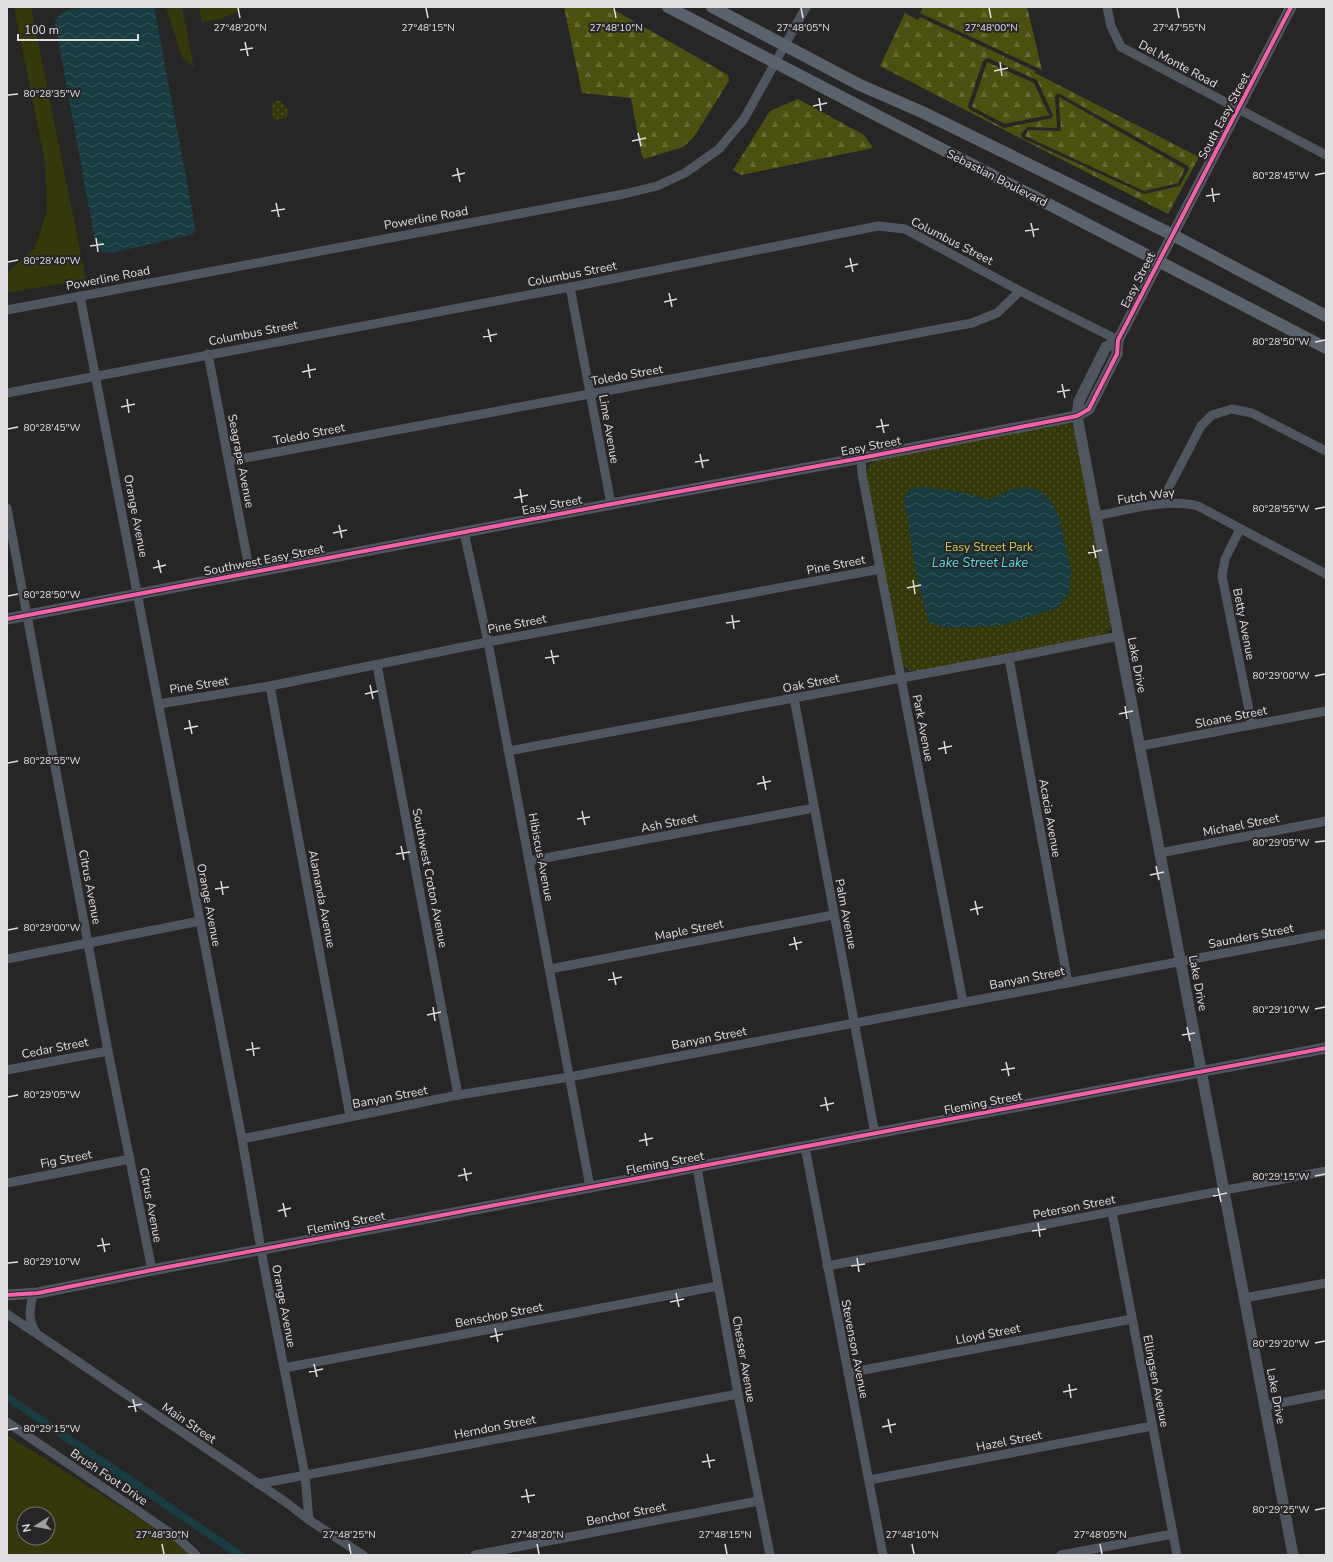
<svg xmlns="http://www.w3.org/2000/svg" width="1333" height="1562" font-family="'Nunito Sans',sans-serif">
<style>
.grass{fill:#353809;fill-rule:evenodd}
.forest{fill:url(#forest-firs);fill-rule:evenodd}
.park{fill:url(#park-dots)}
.water{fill:url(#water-waves)}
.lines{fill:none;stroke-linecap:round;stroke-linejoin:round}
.canal{stroke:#173c42;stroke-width:8}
.minor{stroke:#50565f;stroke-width:9}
.tertiary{stroke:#50565f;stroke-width:11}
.secondary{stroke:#5a626c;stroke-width:12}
.cycleway-casing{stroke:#272527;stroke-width:6}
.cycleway{stroke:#f560ab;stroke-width:4}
.ticks{fill:none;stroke:#e0dee0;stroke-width:1.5}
.labels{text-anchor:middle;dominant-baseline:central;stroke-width:4;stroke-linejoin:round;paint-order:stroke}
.street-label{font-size:12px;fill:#e0dee0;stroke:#272527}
.park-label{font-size:12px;fill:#c5d055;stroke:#272527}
.water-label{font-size:13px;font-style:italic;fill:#55d9ef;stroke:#272527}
.ticks-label{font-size:10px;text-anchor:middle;fill:#e0dee0;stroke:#272527;stroke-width:4;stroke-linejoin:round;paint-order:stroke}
</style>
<defs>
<pattern id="forest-firs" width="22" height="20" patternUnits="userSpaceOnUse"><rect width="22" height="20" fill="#4c500f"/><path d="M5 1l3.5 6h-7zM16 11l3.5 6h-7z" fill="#666932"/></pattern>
<pattern id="park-dots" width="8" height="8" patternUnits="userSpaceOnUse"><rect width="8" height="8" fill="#353809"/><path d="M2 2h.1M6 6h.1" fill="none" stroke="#52542d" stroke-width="1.8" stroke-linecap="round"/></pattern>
<pattern id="water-waves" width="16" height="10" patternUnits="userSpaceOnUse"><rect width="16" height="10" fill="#173c42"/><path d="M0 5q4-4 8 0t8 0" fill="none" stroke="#38585d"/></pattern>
</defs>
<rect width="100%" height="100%" fill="#262626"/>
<g class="grass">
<polygon points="14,7 31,7 86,279 7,293 7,273 35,248 47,211 45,162"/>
<polygon points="166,7 182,7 194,68 182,57"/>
<path d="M199 7H244C231 17 218 20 202 22Z"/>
<path d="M7 1435 172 1539 189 1555H7ZM24 1514H48V1538H24Z"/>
</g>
<g class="forest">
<polygon points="564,7 609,7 728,75 729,81 693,138 683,147 644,159 641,153 631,98 582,93"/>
<polygon points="923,7 1027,7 1042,70 920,13"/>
<path d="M905 13 918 20 920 17 1035 71V73L1199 157 1168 214 880 66ZM988 58 1037 80 1053 115 1052 118 1004 128 969 109 968 106 983 61ZM1056 94H1060L1188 166 1189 169 1181 184 1180 186 1144 194 1022 138 1021 134 1027 127 1057 128 1055 97Z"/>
<polygon points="987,62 1034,83 1049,115 1005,124 972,107"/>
<polygon points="1059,97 1185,169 1178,183 1144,191 1025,136 1028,130 1061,131"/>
<polygon points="798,99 864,135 873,148 741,175 733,170 770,111"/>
</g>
<g class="park">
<polygon points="278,100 281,101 289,111 286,118 275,120 272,116 272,104"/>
<polygon points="1066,423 1072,425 1077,433 1113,622 1111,629 1103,635 914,672 907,669 901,663 866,473 870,464 878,459"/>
</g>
<g class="water">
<path d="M89 7H154L193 215 195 230 193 234 112 253 102 252 96 246 55 23C58 8 76 9 89 7Z"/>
<path d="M924 487C946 491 968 491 988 500L1013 489 1028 487 1043 493 1052 503 1060 519 1066 549 1071 569 1069 592 1058 608 999 626 948 628 929 623 918 582 904 499 909 489Z"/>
</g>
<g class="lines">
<polyline class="canal" points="7,1397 240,1555"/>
<g class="minor">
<polyline points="1107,7 1111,26 1121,47 1326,155"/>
<polyline points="570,287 611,504"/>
<polyline points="80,296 242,1139 263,1261 305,1475 309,1520"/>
<polyline points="7,310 624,194 657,186 685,173 719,149 744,119 806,7"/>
<polyline points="208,354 250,573"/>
<polyline points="7,393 581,285 878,226 905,229 1020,291 1118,340"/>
<polyline points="861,458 862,474 963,1002"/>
<polyline points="229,461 972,323 997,313 1020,291"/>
<polyline points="1166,503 1165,495 1201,426 1212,415 1232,409 1252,413 1326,451"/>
<polyline points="7,508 108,1051 152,1270"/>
<path d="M1096 516C1128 510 1166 498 1198 506L1326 574"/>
<polyline points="1240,529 1225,559 1222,576 1252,725"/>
<polyline points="464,532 488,642 590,1187"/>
<polyline points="1009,658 1068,983"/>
<polyline points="377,665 458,1095"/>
<polyline points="270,686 350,1116"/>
<polyline points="794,698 875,1134"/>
<polyline points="159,704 270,686 488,642 880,569"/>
<polyline points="1140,746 1326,711"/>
<polyline points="508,751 1009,658 1119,636"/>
<polyline points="1160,853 1326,821"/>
<polyline points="529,861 814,808"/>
<polyline points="7,959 200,921"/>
<polyline points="550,969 833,915"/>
<polyline points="7,1070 108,1051"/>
<polyline points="242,1139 458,1095 569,1077 1326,934"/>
<polyline points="805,1147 883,1555"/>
<polyline points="697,1168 738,1394 770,1555"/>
<polyline points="7,1183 130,1159"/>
<polyline points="1112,1212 1177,1555"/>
<polyline points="827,1266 1326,1171"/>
<path d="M33 1293C30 1310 27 1320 37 1334L287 1503 309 1520 363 1555"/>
<polyline points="1244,1298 1326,1283"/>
<polyline points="7,1314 34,1332"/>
<polyline points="284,1368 718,1286"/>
<polyline points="848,1373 1132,1319"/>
<polyline points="1265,1406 1326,1394"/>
<polyline points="7,1422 179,1539 196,1555"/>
<polyline points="869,1480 1152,1426"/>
<polyline points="258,1484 738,1394"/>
<polyline points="475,1555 758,1501"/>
<polyline points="1061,1555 1173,1534"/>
</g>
<g class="tertiary">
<polyline points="1118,340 1106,347 1079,401 1077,416 1293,1555"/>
<polyline points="7,619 617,503 861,458 1077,416 1089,409 1117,354 1118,340 1291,7"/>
<polyline points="7,1295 38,1293 152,1270 1326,1048"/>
</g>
<g class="secondary">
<polyline points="668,7 1326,348"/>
<polyline points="712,7 860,85 922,112 1173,235 1326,316"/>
</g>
<g class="cycleway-casing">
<g id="cycleway">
<polyline points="7,619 617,503 861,458 1077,416 1089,409 1117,354 1118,340 1291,7"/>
<polyline points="7,1295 38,1293 152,1270 1326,1048"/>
</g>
</g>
<use href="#cycleway" class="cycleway"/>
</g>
<path class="ticks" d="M238 8 240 18M426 8 428 18M614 8 616 18M801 8 803 18M989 8 991 18M1177 8 1179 18M245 42 248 56M240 50 253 48M1000 62 1002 76M994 71 1008 68M8 95 18 94M819 98 821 111M813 106 827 103M638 133 641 146M632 141 646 138M457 168 460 182M1315 175 1325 173M452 176 465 173M1212 188 1214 202M1206 196 1220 194M276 203 279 217M271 211 285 209M1031 223 1034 237M1025 231 1039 229M96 238 98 252M90 246 104 244M850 258 853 272M8 262 18 260M845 267 858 264M669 293 672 307M664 302 677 299M488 329 491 342M483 337 497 334M1315 342 1325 340M308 364 310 378M302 372 316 369M1062 384 1065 398M1057 392 1070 390M127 399 129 413M121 407 135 404M881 419 884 433M876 427 889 425M8 429 18 427M700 454 703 468M695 462 709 460M520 489 522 503M514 498 528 495M1315 509 1325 507M339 525 342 538M333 533 347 530M1093 545 1096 558M1088 553 1102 550M158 560 161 573M153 568 166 565M913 580 915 594M907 588 921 585M8 596 18 594M732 615 734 629M726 623 740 621M551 650 554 664M545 658 559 656M1315 676 1325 674M370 685 373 699M365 694 378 691M1125 706 1127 719M1119 714 1133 711M189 720 192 734M184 729 198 726M944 741 946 754M938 749 952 746M8 763 18 761M763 776 766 790M757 784 771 781M582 811 585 825M577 819 590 817M1315 842 1325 841M401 846 404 860M396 854 410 852M1156 866 1159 880M1150 875 1164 872M221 881 223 895M215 889 229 887M975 901 978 915M970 910 983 907M8 930 18 928M794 937 797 950M789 945 802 942M613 972 616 985M608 980 622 977M433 1007 435 1021M1315 1009 1325 1007M427 1015 441 1012M1187 1027 1190 1041M1182 1035 1195 1033M252 1042 254 1056M246 1050 260 1048M1006 1062 1009 1076M1001 1070 1015 1068M8 1097 18 1095M825 1097 828 1111M820 1106 834 1103M645 1133 647 1146M639 1141 653 1138M464 1168 467 1181M458 1176 472 1173M1315 1176 1325 1174M1218 1188 1221 1202M1213 1196 1227 1193M283 1203 286 1217M278 1211 291 1208M1038 1223 1040 1237M1032 1231 1046 1229M102 1238 105 1252M97 1246 110 1244M857 1258 859 1272M8 1263 18 1262M851 1266 865 1264M676 1293 679 1307M670 1302 684 1299M495 1328 498 1342M490 1337 503 1334M1315 1343 1325 1341M314 1364 317 1377M309 1372 323 1369M1069 1384 1071 1398M1063 1392 1077 1389M133 1399 136 1412M128 1407 142 1404M888 1419 891 1433M882 1427 896 1424M8 1430 18 1428M707 1454 710 1468M702 1462 715 1460M526 1489 529 1503M521 1497 535 1495M1315 1510 1325 1508M162 1544 164 1554M349 1544 351 1554M537 1544 539 1554M725 1544 727 1554M912 1544 914 1554M1100 1544 1102 1554"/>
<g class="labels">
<g class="street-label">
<text transform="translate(1178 64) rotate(28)">Del Monte Road</text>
<text transform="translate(1224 116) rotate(-62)">South Easy Street</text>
<text transform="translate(997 178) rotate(27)">Sebastian Boulevard</text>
<text transform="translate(426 218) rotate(-10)">Powerline Road</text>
<text transform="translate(952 241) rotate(27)">Columbus Street</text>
<text transform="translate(572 274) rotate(-11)">Columbus Street</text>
<text transform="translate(108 278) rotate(-11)">Powerline Road</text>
<text transform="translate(1138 280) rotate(-63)">Easy Street</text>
<text transform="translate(253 333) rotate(-11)">Columbus Street</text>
<text transform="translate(627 375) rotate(-10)">Toledo Street</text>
<text transform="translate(609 429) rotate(80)">Lime Avenue</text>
<text transform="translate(309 434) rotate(-11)">Toledo Street</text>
<text transform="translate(871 446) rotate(-11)">Easy Street</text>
<text transform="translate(241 461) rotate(79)">Seagrape Avenue</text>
<text transform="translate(1146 496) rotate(-8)">Futch Way</text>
<text transform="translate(552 505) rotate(-11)">Easy Street</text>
<text transform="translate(136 516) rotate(79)">Orange Avenue</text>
<text transform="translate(264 560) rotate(-11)">Southwest Easy Street</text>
<text transform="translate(836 565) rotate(-11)">Pine Street</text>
<text transform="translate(517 624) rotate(-11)">Pine Street</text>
<text transform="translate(1244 624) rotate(79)">Betty Avenue</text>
<text transform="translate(1137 665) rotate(79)">Lake Drive</text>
<text transform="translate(811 683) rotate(-11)">Oak Street</text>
<text transform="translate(199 685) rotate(-9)">Pine Street</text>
<text transform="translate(1231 717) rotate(-11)">Sloane Street</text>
<text transform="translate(923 728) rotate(79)">Park Avenue</text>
<text transform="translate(1050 818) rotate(80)">Acacia Avenue</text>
<text transform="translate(669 823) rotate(-11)">Ash Street</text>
<text transform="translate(1241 825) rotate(-11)">Michael Street</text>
<text transform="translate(541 857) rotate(79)">Hibiscus Avenue</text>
<text transform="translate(430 878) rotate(79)">Southwest Croton Avenue</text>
<text transform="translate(90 887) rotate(79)">Citrus Avenue</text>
<text transform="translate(322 899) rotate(79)">Alamanda Avenue</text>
<text transform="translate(209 905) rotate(79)">Orange Avenue</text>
<text transform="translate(846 914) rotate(79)">Palm Avenue</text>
<text transform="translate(689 930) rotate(-11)">Maple Street</text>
<text transform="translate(1251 936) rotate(-11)">Saunders Street</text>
<text transform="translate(1027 978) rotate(-11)">Banyan Street</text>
<text transform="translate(1198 983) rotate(79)">Lake Drive</text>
<text transform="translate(709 1038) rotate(-11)">Banyan Street</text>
<text transform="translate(55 1048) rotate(-11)">Cedar Street</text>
<text transform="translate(390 1097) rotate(-11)">Banyan Street</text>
<text transform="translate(983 1103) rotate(-11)">Fleming Street</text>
<text transform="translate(66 1159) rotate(-11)">Fig Street</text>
<text transform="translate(665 1163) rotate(-11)">Fleming Street</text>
<text transform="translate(151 1205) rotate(79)">Citrus Avenue</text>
<text transform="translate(1074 1207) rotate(-11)">Peterson Street</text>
<text transform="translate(346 1223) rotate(-11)">Fleming Street</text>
<text transform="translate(284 1306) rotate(79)">Orange Avenue</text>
<text transform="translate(499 1315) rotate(-11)">Benschop Street</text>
<text transform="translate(988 1334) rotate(-11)">Lloyd Street</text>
<text transform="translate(855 1349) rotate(79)">Stevenson Avenue</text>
<text transform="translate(744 1359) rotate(80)">Chesser Avenue</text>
<text transform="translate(1156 1381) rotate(79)">Ellingsen Avenue</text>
<text transform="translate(1276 1396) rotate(79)">Lake Drive</text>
<text transform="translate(189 1423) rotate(34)">Main Street</text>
<text transform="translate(495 1427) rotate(-11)">Herndon Street</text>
<text transform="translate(1009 1441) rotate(-11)">Hazel Street</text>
<text transform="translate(109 1477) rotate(34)">Brush Foot Drive</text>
<text transform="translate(626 1514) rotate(-11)">Benchor Street</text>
</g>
<g class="park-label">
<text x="989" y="547">Easy Street Park</text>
</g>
<g class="water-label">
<text x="980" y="563">Lake Street Lake</text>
</g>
</g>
<g class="ticks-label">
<text x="428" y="31">27°48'15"N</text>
<text x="991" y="31">27°48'00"N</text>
<text x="1179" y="31">27°47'55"N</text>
<text x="240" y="31">27°48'20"N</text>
<text x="616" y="31">27°48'10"N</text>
<text x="803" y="31">27°48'05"N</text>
<text x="52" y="97">80°28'35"W</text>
<text x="1281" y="179">80°28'45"W</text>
<text x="52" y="264">80°28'40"W</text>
<text x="1281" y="345">80°28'50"W</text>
<text x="52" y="431">80°28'45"W</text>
<text x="1281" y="512">80°28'55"W</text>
<text x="52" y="598">80°28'50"W</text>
<text x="1281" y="679">80°29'00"W</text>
<text x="52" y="764">80°28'55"W</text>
<text x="1281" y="846">80°29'05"W</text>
<text x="52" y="931">80°29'00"W</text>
<text x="1281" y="1013">80°29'10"W</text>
<text x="52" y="1098">80°29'05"W</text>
<text x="1281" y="1180">80°29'15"W</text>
<text x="52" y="1265">80°29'10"W</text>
<text x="1281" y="1347">80°29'20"W</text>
<text x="52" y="1432">80°29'15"W</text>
<text x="1281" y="1513">80°29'25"W</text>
<text x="162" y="1538">27°48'30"N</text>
<text x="349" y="1538">27°48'25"N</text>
<text x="537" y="1538">27°48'20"N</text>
<text x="725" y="1538">27°48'15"N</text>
<text x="912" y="1538">27°48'10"N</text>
<text x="1100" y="1538">27°48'05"N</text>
</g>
<rect width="1333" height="1562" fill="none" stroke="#e0dee0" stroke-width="16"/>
<g transform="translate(36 1526) rotate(259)"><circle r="19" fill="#272527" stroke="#716f71"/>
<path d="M0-3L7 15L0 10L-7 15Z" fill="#9f9e9f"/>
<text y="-6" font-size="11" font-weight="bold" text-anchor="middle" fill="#e0dee0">N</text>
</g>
<path d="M18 34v6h120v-6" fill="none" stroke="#e0dee0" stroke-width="2"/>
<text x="24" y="34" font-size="12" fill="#e0dee0" stroke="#272527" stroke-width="3" paint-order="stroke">100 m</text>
</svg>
